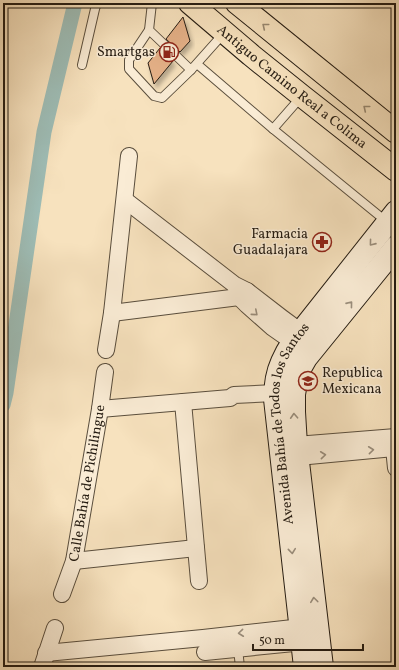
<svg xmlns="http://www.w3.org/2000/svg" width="399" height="670" font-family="Vollkorn,serif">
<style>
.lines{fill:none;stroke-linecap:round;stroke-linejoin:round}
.canal{stroke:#9ebdb6;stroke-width:15}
.building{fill:#e4b087;stroke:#251c12;filter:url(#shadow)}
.lane-casing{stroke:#5a4e3d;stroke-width:10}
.street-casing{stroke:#5a4e3d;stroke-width:18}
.secondary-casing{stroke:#251c12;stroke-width:24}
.primary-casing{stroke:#251c12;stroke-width:24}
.lane{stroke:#faecd5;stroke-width:8}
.street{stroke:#faecd5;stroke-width:16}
.secondary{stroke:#faecd5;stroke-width:22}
.primary{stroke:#f7e2be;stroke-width:22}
.oneway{stroke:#988971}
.oneway2{stroke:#9a8e7d}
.labels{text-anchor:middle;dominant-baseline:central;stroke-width:3;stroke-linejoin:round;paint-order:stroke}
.poi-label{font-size:14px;fill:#251c12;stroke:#faecd5;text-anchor:end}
.street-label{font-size:14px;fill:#251c12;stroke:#faecd5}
</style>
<defs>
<filter id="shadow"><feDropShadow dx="2.5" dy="4.5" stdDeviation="2" flood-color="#0004"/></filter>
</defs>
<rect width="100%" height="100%" fill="#f7e2be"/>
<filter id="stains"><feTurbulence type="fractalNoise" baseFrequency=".005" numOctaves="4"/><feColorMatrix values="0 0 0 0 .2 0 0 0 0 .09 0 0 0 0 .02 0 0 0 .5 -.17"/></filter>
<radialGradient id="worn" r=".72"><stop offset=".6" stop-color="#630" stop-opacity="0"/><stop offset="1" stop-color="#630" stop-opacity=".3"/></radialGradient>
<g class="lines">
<polyline class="canal" points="3,405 6,393 44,132 75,3"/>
</g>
<g class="building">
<polygon points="183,17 190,41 180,52 166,39"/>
<polygon points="160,48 173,61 154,84 148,63"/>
</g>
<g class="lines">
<g class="lane-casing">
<g id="lane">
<polyline points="152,3 149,30 191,70 224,33"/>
<polyline points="149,30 129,60 129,69 154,96 162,98 191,70"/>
<polyline points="197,64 273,129"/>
<polyline points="82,65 95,9 97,3"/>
<polyline points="301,97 273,129 387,222"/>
<polyline points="238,649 240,667"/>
</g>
</g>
<g class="street-casing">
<g id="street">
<polyline points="125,200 235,285 247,291 282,318 301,332"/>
<polyline points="236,288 239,297 247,305 273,328 293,342"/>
<polyline points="112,313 239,297 247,291"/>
<polyline points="106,350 112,313 129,156"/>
<polyline points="183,402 199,581"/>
<polyline points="100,409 230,398 234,395 275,393"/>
<polyline points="393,438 396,468"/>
<polyline points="296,445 396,437"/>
<polyline points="298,457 394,448"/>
<polyline points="74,561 196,548"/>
<path id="s1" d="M62 594 74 561 100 409 105 372"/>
<polyline points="205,652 314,641"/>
<polyline points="46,653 203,638 311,626"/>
<polyline points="42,667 55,628"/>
</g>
</g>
<g class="secondary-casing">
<g id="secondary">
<path id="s2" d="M305 667 275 399C275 387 277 373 282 362 285 355 289 348 293 342L396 212"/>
<polyline points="322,667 296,445 294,412 294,394 298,372 306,358 396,247"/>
</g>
</g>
<g class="primary-casing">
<g id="primary">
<path id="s3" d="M190 3 251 55 302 96 396 170"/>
<polyline points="237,3 396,132"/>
</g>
</g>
<use href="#lane" class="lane"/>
<use href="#street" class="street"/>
<use href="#secondary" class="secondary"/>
<use href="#primary" class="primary"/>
</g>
<defs><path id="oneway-chevron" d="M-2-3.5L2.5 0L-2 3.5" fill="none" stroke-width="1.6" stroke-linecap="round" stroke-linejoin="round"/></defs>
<g class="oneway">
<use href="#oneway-chevron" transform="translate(265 26) rotate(-141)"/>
<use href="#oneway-chevron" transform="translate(366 108) rotate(-141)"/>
</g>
<g class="oneway2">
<use href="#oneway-chevron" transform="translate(372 243) rotate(129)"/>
<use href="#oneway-chevron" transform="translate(350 304) rotate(-51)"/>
<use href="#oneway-chevron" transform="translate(255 313) rotate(41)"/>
<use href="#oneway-chevron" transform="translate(294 416) rotate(-93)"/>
<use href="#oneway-chevron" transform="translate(371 450) rotate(-6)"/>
<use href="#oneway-chevron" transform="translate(323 455) rotate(-6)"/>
<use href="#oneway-chevron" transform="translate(292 551) rotate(84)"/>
<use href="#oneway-chevron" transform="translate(314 600) rotate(-97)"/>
<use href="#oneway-chevron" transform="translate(241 633) rotate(174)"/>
</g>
<defs>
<g id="fuel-ring" transform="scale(1)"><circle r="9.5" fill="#faecd5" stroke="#8f2418" stroke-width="1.5"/><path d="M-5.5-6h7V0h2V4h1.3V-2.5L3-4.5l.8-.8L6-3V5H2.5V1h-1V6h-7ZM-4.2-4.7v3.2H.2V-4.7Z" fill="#8f2418"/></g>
<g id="pharmacy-ring" transform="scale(1)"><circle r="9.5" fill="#faecd5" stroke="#8f2418" stroke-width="1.5"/><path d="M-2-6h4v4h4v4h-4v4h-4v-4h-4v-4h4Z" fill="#8f2418"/></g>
<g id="school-ring" transform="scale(1)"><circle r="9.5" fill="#faecd5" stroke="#8f2418" stroke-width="1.5"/><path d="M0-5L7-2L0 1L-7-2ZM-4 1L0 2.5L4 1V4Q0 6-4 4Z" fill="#8f2418"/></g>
</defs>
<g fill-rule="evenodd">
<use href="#fuel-ring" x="169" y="52"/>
<use href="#pharmacy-ring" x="322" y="242"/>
<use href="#school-ring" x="308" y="381"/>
</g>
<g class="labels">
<g class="poi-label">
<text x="155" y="52">Smartgas</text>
<text x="308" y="234">Farmacia<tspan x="308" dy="16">Guadalajara</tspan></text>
<text x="322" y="373" text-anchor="start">Republica<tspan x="322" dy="16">Mexicana</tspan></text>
</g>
<g class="street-label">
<text stroke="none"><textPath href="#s3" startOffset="132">Antiguo Camino Real a Colima</textPath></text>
<text stroke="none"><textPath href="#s2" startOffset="248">Avenida Bahía de Todos los Santos</textPath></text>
<text stroke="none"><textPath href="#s1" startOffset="114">Calle Bahía de Pichilingue</textPath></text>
</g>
</g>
<rect width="399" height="670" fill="none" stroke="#f7e2be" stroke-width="16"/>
<rect x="4" y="4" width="391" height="662" fill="none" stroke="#251c12" stroke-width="2"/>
<rect x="8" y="8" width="383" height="654" fill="none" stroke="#251c12"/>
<path d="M253 644v6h110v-6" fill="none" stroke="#251c12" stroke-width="2"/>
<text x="259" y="644" font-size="12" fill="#251c12" stroke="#faecd5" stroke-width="3" paint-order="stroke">50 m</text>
<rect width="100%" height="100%" filter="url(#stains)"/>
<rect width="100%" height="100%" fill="url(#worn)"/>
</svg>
